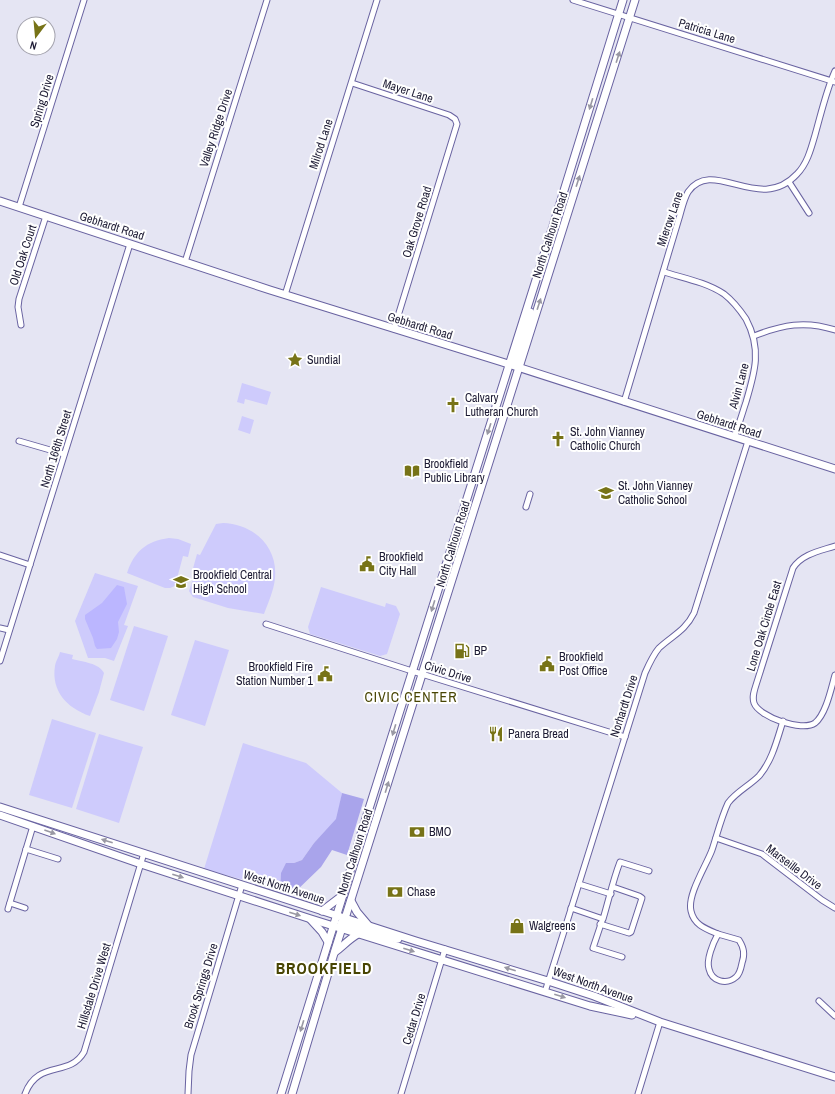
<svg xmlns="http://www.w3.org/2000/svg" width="835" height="1094" font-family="'Archivo Narrow',sans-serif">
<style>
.green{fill:#cecbfc}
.forest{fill:#a9a4eb}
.water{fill:#bbb6ff}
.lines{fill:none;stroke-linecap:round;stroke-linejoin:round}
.street-casing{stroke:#6963a1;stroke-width:7}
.secondary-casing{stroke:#6963a1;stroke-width:9}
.street{stroke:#fff;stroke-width:5}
.secondary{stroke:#fff;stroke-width:7}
.oneway{fill:#9998a3}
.labels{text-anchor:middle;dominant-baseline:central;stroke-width:4;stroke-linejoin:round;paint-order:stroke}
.street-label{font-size:12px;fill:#1c1a33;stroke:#fff}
.poi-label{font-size:12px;fill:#1c1a33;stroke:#fff;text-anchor:start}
.quarter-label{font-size:14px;letter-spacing:1px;fill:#484503;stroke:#fff}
.district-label{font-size:16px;font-weight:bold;letter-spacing:1px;fill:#484503;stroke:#fff}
</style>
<rect width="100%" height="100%" fill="#e5e5f3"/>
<g class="green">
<polygon points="242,383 271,392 267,405 245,399 244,404 237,402"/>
<polygon points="242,416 254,420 250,434 238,430"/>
<path d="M223 523C254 524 278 547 275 578 274 590 268 603 264 614L228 608 193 597 189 591 195 573 192 572 197 554 200 555 216 524Z"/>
<path d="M169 538 178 539 191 544 188 557 183 556 175 586 170 588H165L127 573C134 552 146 541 169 538Z"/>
<polygon points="95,573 138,586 124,625 128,626 114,661 105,658 88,658 75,621"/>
<polygon points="321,587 385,607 386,603 396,606 400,614 387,654 380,656 310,634 308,627"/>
<polygon points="134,626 168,636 144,711 110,700"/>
<polygon points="195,640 229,650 205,726 171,715"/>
<path d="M60 652 73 655 72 659C83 662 99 663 104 673L99 692 90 716C67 708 51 691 55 666 56 660 59 657 60 652Z"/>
<polygon points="52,719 96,733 72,808 29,795"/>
<polygon points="99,734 143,747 119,823 76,809"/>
<polygon points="243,743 306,763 342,793 337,819 314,843 302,860 294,863 281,874 280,890 204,869"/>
</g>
<polygon class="forest" points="342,793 364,799 347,855 332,850 321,867 293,894 280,890 281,873 286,863 294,863 302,860 314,843 336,819"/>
<polygon class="water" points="117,585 124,587 127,604 118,622 119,632 117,639 111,648 97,649 95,646 93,638 85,619 85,615 102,603"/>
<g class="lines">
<g class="street-casing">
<g id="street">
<polyline points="573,0 835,82"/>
<polyline points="352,83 449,115 455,119 457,124 394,329"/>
<polyline points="789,182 809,213"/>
<polyline points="19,207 84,0"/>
<polyline points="185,262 267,0"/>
<path d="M664 272C683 278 706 282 724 294 733 301 740 310 746 319 762 349 755 372 746 402 742 414 739 425 734 437"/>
<polyline points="285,295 377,0"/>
<polyline points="21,325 18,307 19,299 46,216"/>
<path d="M754 336C782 325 805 320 835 330"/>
<path d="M624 402 680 215C682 208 684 199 688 192 713 156 759 215 797 174 807 164 811 149 815 135 821 114 826 91 835 71"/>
<polyline points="19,441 64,454"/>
<polyline points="526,507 530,494"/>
<path d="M835 546C820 551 802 554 793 568L756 685C754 691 752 697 754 703 759 717 802 732 815 723 826 714 831 689 835 675"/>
<polyline points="0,555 30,565"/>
<polyline points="266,624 412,671 625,737"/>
<polyline points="0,628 9,630"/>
<polyline points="0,661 130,244"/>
<polyline points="716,838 762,854 822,900 835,908"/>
<polyline points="26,849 58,859"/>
<polyline points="579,884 611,894"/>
<polyline points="10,903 25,908"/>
<path d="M571 908 603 919C609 899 613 880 620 862L649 871"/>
<polyline points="8,909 33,826"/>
<polyline points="602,921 593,948 622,957"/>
<polyline points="600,924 629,933 631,932 642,898 639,896 613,887"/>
<path d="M718 934C706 929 694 925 691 911 687 895 706 866 712 850 717 835 721 818 728 803 736 792 749 786 759 776 772 761 777 740 783 721"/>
<path d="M718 934 739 940C744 948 745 954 742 963 741 968 740 974 736 977 727 985 712 982 709 969 706 960 713 943 718 934Z"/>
<path d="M545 992 645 673C649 664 653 655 659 648 673 635 685 631 694 613L748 441"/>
<polyline points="819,1001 835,1016"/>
<path d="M25 1094C38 1059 69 1078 84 1052L144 853"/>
<polyline points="188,1094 189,1071 191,1055 242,885"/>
<polyline points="401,1094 445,949"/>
<polyline points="638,1094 660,1022"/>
</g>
</g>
<g class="secondary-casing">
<g id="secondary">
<polyline points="0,201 270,290 502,362 835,469"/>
<polyline points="519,368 515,363 527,325 530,312"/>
<polyline points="0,807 416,941 548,981 594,996 660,1022 835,1077"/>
<polyline points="0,815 141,864 311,919 590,1006 632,1015"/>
<polyline points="351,901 357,912 368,925"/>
<polyline points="322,911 343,895"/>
<polyline points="311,920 322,932 328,942"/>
<polyline points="341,923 386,937 398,939"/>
<path d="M335 952C343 946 349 939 358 934"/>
<polyline points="281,1094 343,895 361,834 553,226 623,0"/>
<polyline points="292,1094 335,950 635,0"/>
</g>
</g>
<use href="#street" class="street"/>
<use href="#secondary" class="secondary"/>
</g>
<defs><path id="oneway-solid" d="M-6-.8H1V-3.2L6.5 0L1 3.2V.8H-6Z"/></defs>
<g class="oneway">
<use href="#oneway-solid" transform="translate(618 57) rotate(-72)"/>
<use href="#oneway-solid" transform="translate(591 104) rotate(107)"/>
<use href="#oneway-solid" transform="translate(578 181) rotate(-72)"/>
<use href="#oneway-solid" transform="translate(539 304) rotate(-72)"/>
<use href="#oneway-solid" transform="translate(489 429) rotate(108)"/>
<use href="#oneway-solid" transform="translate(433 606) rotate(107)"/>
<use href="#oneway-solid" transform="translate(394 730) rotate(107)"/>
<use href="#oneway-solid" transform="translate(387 787) rotate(-73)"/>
<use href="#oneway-solid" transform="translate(50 832) rotate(20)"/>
<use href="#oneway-solid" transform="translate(107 841) rotate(-162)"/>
<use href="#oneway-solid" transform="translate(178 876) rotate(18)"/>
<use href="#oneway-solid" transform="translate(295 914) rotate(18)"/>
<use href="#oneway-solid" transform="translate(409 950) rotate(18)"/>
<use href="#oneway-solid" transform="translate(510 969) rotate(-163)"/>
<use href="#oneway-solid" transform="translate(560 996) rotate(17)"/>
<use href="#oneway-solid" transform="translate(302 1026) rotate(107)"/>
</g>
<defs>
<g id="sight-bare" transform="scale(1.2)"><path d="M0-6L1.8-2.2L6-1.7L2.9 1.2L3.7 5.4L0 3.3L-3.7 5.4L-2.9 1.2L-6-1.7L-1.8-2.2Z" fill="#777317" stroke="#fff" stroke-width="2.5" paint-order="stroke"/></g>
<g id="church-bare" transform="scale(1.2)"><path d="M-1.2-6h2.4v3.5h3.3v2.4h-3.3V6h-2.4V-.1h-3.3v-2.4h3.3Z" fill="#777317" stroke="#fff" stroke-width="2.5" paint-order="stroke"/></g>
<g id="library-bare" transform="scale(1.2)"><path d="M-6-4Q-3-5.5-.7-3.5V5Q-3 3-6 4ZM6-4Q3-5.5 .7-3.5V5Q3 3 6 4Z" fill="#777317" stroke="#fff" stroke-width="2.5" paint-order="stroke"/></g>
<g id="school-bare" transform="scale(1.2)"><path d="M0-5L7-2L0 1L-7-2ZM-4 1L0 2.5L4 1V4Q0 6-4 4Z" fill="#777317" stroke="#fff" stroke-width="2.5" paint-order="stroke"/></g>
<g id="civic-bare" transform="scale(1.2)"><path d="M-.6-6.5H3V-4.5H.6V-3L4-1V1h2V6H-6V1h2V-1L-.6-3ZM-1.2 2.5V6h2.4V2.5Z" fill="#777317" stroke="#fff" stroke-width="2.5" paint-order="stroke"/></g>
<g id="fuel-bare" transform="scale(1.2)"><path d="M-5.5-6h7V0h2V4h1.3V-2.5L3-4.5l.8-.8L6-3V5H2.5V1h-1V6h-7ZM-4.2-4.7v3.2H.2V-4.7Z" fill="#777317" stroke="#fff" stroke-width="2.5" paint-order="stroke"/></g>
<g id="restaurant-bare" transform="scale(1.2)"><path d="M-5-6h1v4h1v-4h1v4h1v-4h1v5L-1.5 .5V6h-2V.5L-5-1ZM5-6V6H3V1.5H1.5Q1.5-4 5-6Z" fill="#777317" stroke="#fff" stroke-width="2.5" paint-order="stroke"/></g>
<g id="bank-bare" transform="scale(1.2)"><path d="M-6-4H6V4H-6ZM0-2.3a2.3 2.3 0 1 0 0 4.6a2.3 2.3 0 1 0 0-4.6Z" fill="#777317" stroke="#fff" stroke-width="2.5" paint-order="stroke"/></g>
<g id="shop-bare" transform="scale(1.2)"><path d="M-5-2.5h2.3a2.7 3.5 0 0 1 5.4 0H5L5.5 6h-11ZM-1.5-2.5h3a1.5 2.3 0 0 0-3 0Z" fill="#777317" stroke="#fff" stroke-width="2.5" paint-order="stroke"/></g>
</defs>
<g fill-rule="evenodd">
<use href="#sight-bare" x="295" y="360"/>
<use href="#church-bare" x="453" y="405"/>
<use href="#church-bare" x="558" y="439"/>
<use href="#library-bare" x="412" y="471"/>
<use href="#school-bare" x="606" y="493"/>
<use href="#civic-bare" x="367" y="564"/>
<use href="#school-bare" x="181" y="582"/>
<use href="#fuel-bare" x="462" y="651"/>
<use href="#civic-bare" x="547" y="664"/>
<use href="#civic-bare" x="325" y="674"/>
<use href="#restaurant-bare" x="496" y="734"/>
<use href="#bank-bare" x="417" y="832"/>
<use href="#bank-bare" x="395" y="892"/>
<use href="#shop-bare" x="517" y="926"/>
</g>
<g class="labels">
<g class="street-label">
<text transform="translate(707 31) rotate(17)">Patricia Lane</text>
<text transform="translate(408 91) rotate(18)">Mayer Lane</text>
<text transform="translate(42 101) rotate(-73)">Spring Drive</text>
<text transform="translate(216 128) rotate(-72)">Valley Ridge Drive</text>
<text transform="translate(321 144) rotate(-72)">Milrod Lane</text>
<text transform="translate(670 219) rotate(-71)">Mierow Lane</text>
<text transform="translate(417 222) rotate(-73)">Oak Grove Road</text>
<text transform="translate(112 226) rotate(18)">Gebhardt Road</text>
<text transform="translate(550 235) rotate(-72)">North Calhoun Road</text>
<text transform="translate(23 255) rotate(-72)">Old Oak Court</text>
<text transform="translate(420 326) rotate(17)">Gebhardt Road</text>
<text transform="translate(739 386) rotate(-75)">Alvin Lane</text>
<text transform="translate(729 424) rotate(18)">Gebhardt Road</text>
<text transform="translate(56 449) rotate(-73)">North 166th Street</text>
<text transform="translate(453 544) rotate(-73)">North Calhoun Road</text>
<text transform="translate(764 626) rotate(-73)">Lone Oak Circle East</text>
<text transform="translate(448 672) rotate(17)">Civic Drive</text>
<text transform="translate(624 706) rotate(-72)">Norhardt Drive</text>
<text transform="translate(355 852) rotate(-72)">North Calhoun Road</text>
<text transform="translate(794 867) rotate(37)">Marseille Drive</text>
<text transform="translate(284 887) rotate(18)">West North Avenue</text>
<text transform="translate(593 985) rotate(20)">West North Avenue</text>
<text transform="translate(94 986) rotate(-73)">Hillsdale Drive West</text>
<text transform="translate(201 986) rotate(-73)">Brook Springs Drive</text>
<text transform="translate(414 1019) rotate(-73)">Cedar Drive</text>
</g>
<g class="poi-label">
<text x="307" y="360">Sundial</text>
<text x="465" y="398">Calvary<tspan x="465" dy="14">Lutheran Church</tspan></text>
<text x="570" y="432">St. John Vianney<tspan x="570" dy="14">Catholic Church</tspan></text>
<text x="424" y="464">Brookfield<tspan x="424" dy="14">Public Library</tspan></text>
<text x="618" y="486">St. John Vianney<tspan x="618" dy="14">Catholic School</tspan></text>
<text x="379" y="557">Brookfield<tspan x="379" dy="14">City Hall</tspan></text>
<text x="193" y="575">Brookfield Central<tspan x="193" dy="14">High School</tspan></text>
<text x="474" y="651">BP</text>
<text x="559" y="657">Brookfield<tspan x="559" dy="14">Post Office</tspan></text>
<text x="313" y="667" text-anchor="end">Brookfield Fire<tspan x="313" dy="14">Station Number 1</tspan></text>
<text x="508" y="734">Panera Bread</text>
<text x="429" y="832">BMO</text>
<text x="407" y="892">Chase</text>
<text x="529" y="926">Walgreens</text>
</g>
<g class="quarter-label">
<text x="411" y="697">CIVIC CENTER</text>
</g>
<g class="district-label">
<text x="324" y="968">BROOKFIELD</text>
</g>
</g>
<g transform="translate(36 36) rotate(196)"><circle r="19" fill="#ffffff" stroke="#a4a3ad"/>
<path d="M0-3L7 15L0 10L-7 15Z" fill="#777317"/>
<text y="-6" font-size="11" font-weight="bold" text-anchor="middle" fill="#1c1a33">N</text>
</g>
</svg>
